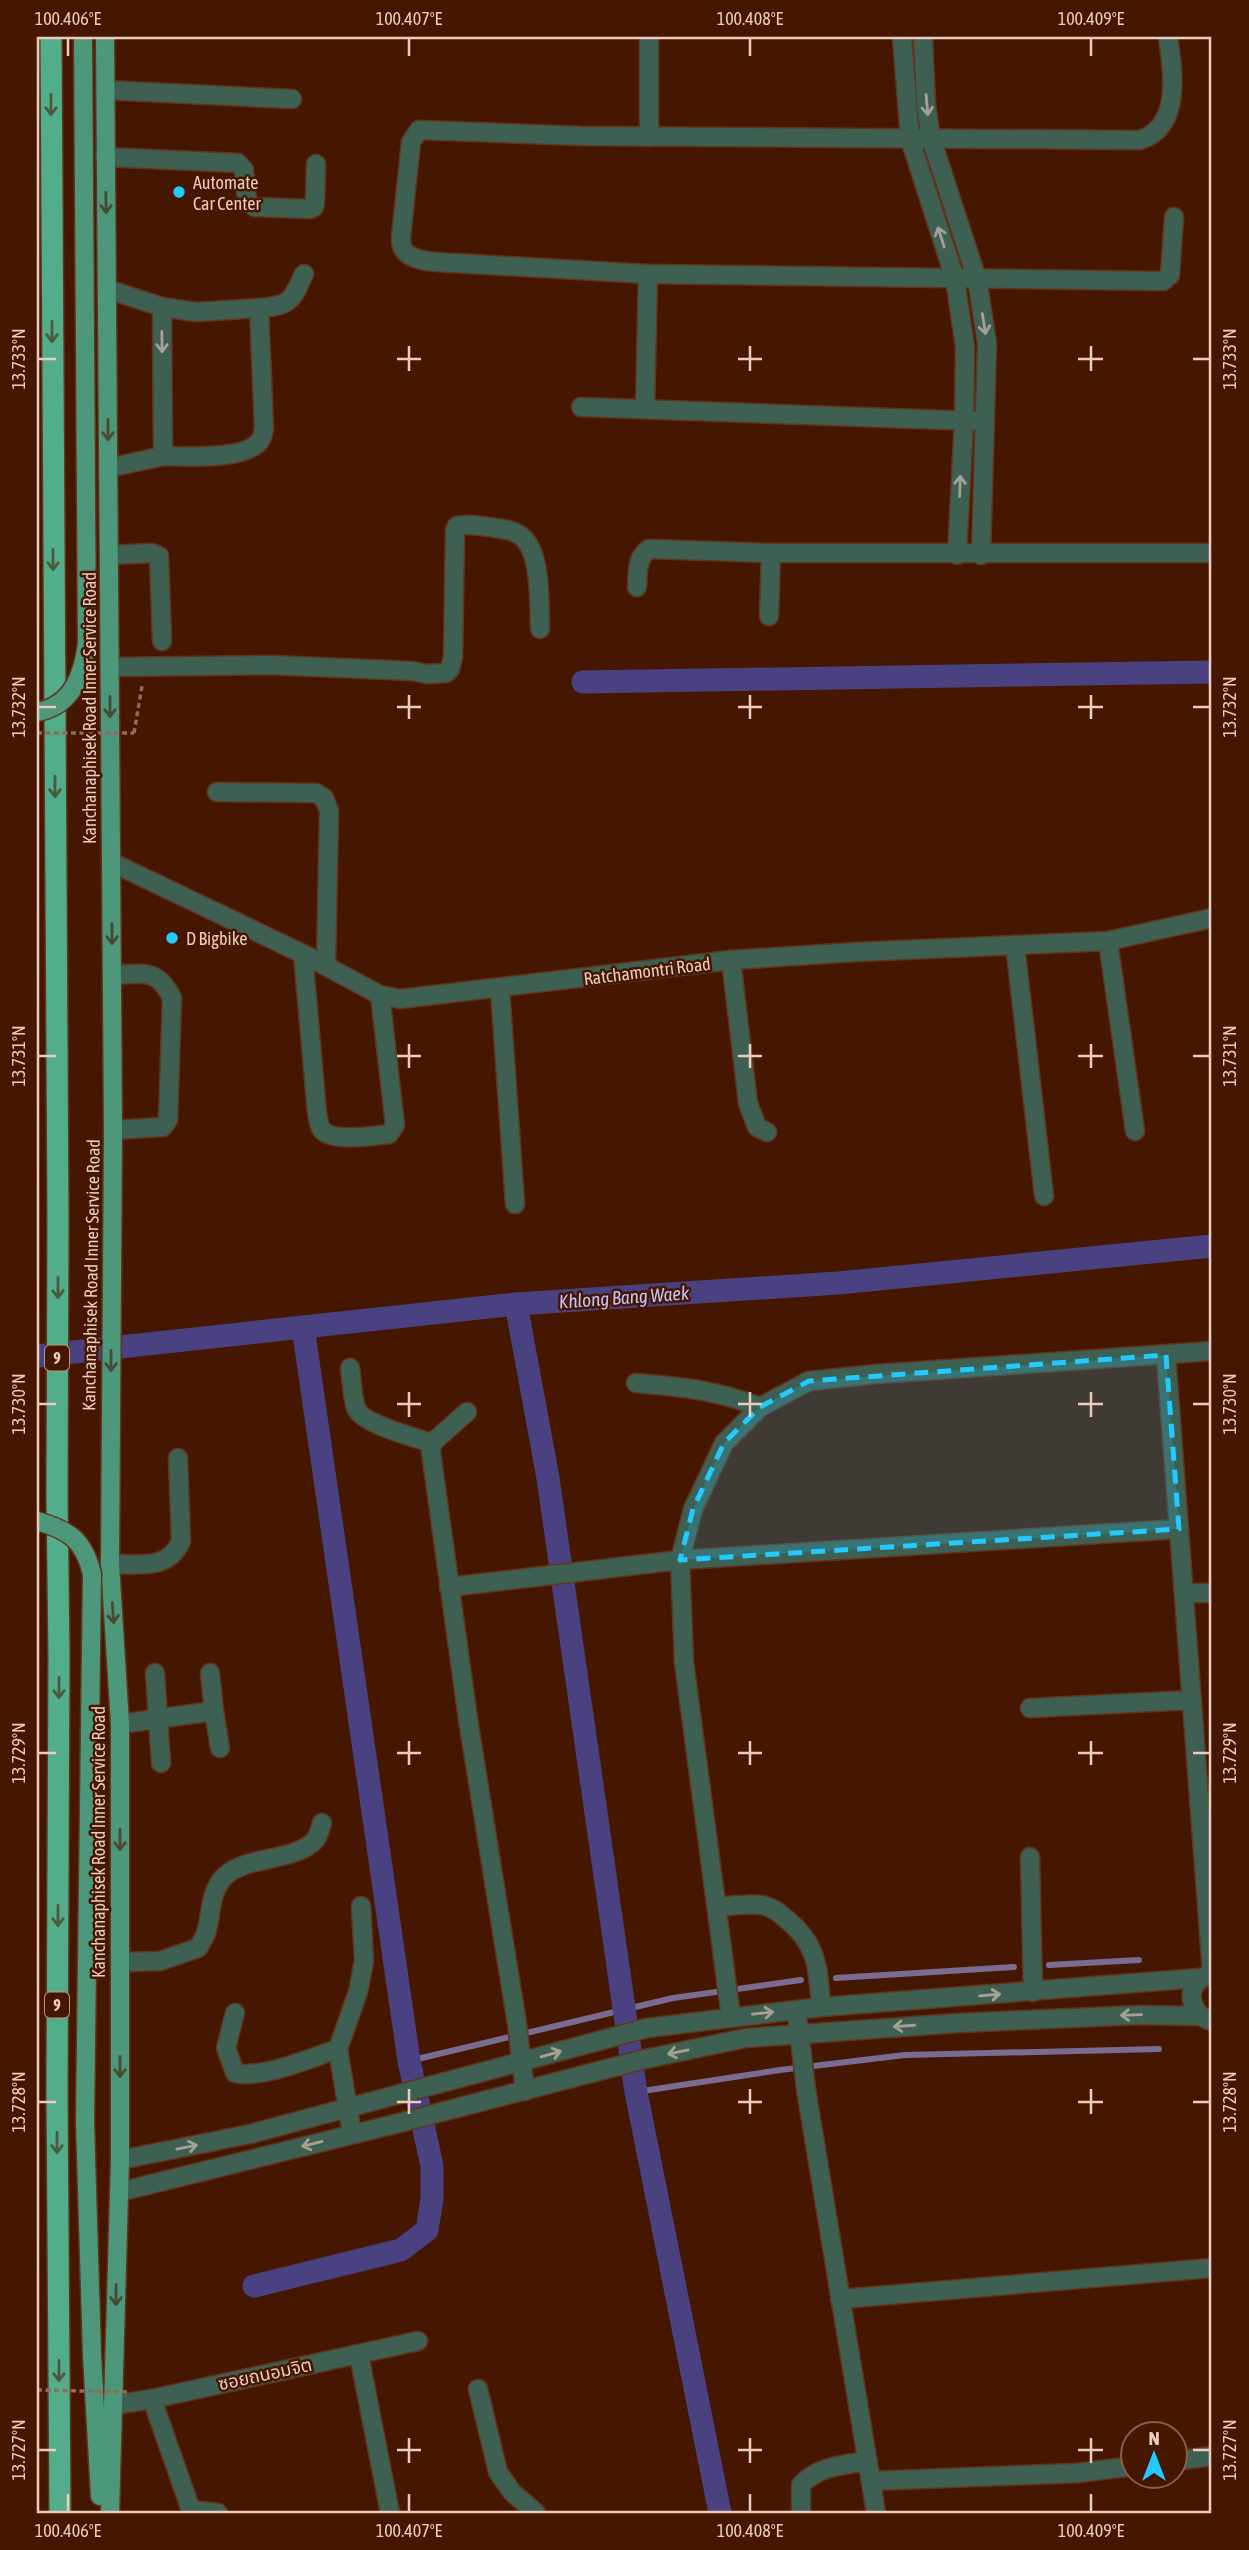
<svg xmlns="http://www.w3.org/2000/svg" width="1249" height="2550" font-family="'Asap Condensed','Noto Sans Thai',sans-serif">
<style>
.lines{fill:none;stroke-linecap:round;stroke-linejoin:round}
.stream{stroke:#7a6b93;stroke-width:6}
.canal{stroke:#4a4280;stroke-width:23}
.minor-casing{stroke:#60341e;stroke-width:21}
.major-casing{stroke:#60341e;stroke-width:21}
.highway-casing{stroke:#60341e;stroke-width:24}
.path{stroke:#926a57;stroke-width:3.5;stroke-dasharray:5 3.5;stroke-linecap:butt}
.minor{stroke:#3e6052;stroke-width:18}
.major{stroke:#4d977b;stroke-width:18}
.highway{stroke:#52ad8b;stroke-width:21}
.major-bridge-casing{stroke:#60341e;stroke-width:21;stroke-linecap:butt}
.path-bridge{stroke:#926a57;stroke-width:3.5;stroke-dasharray:5 3.5;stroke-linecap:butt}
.major-bridge{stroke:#4d977b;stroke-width:18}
.oneway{stroke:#4b5a3f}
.oneway2{stroke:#a6a193}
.oneway3{stroke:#494a31}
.marked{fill:#24c9fe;fill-opacity:0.2;stroke:#24c9fe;stroke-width:5;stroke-dasharray:14 9;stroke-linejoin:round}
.ticks{fill:none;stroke:#ebccbe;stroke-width:2.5}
.poi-dot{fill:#24c9fe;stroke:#461700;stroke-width:2.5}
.labels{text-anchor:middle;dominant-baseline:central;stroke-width:5;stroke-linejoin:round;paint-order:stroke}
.shield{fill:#461700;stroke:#ba9685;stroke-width:2}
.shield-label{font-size:16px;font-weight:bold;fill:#ebccbe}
.poi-label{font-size:18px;fill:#ebccbe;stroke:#461700;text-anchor:start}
.street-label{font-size:18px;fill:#ebccbe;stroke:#461700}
.water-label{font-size:19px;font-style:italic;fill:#c5c2fb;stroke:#461700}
.neatline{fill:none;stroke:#ebccbe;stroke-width:2.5}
.ticks-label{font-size:18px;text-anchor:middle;fill:#ebccbe}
</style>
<rect width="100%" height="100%" fill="#461700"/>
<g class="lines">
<g class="stream">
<polyline points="1049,1965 1139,1960"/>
<polyline points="836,1978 1014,1967"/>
<polyline points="409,2061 673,1998 801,1980"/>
<polyline points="636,2092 780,2070 905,2055 1159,2049"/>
</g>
<g class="canal">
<polyline points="583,682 1212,672"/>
<polyline points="516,1304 548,1478 636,2092 720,2513"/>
<polyline points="37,1356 516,1304 838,1283 1212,1246"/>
<polyline points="254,2286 401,2250 427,2230 432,2199 432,2166 409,2061 303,1327"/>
</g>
<g class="minor-casing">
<g id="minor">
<polyline points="649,37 649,137"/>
<polyline points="902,37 910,139 955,279 965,347 964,421 957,555"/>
<polyline points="923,37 926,105 931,138 977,279 987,343 981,555"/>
<path d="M1168 37C1173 70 1182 127 1140 140L582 136 419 130 411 142 401 237C401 241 401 245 403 249 412 263 439 262 454 263L648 274 1163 281 1170 275 1174 217"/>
<polyline points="105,90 292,99"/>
<polyline points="105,157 238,163 244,170 247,201 255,207 310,209 314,207 315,202 316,164"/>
<polyline points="107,289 162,307 163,456 108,468"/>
<path d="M162 307 196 312 259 308 264 428C263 432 263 436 261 439 249 461 186 456 163 456"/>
<path d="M259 308C290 306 292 301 304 274"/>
<polyline points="581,407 975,421"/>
<polyline points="645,409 648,274"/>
<polyline points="109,555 152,553 159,556 162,641"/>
<path d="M637 587C638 573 636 558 649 549L771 553H1206"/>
<polyline points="769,616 771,553"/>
<path d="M110 667 270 665 412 671 427 674 446 673 450 669 453 657 455 530 457 526C469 523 482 526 495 528 504 529 513 530 521 536 542 552 539 604 540 629"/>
<polyline points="217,792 316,793 324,798 329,811 326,966"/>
<polyline points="111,862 303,954 380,995 400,999 731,960 856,952 1108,941 1212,918"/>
<polyline points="1108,941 1135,1131"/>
<polyline points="1015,945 1044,1196"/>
<path d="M303 954 317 1113C318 1119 319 1126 322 1130 332 1142 373 1136 389 1134L395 1125 380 995"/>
<polyline points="731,960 748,1103 757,1127 767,1132"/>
<path d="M112 975C142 974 157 967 172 998L168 1120 163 1127 113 1130"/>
<polyline points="500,989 515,1204"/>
<polyline points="1166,1355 1212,1972"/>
<path d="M350 1368C352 1381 352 1396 356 1408 362 1424 416 1438 432 1443"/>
<path d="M636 1383C682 1387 716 1390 760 1407"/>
<polyline points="467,1412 432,1443 431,1452 469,1726 517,2024 525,2091"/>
<path d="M110 1564C138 1564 168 1571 181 1541L178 1458"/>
<polyline points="449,1587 680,1560 1179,1529"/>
<polyline points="1185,1593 1212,1593"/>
<polyline points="155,1673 161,1763"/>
<polyline points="1030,1708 1192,1700"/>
<polyline points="214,1711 220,1748"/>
<polyline points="120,1724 214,1711 210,1673"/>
<polyline points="1030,1857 1033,1992"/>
<path d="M717 1907C731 1906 747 1903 762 1905 772 1907 778 1912 785 1918 818 1944 818 1968 821 2007"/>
<path d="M120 1962 160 1961 198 1948C201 1943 204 1938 206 1933 212 1914 209 1891 225 1876 247 1855 297 1862 316 1839 319 1835 320 1828 322 1823"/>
<path d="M1206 1976C1183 1986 1190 2016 1212 2021"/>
<path d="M235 2013 226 2048 235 2073C263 2079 310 2058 338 2049"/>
<polyline points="731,2017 684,1662 680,1560 693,1509 724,1443 760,1407 809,1381 876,1374 1212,1351"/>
<polyline points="798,2023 806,2089 876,2513"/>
<polyline points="352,2134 338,2049 358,1992 364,1961 361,1906"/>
<polyline points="120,2160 250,2134 647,2028 821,2007 1200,1978"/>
<polyline points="119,2192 403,2122 645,2059 746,2038 959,2023 1138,2015 1199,2016"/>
<polyline points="840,2299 1212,2268"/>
<polyline points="359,2355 390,2513"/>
<polyline points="478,2389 498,2472 512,2492 536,2513"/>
<polyline points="152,2399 192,2513"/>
<polyline points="113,2405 152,2399 418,2341"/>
<polyline points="1176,2461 1212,2456"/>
<polyline points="871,2481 1077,2473 1134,2466"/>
<polyline points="191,2510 218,2513"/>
<path d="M801 2513V2485C818 2466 843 2465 868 2461"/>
</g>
</g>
<g class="major-casing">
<g id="major">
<polyline points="105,37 113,1130 110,1564 120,1724 120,2160 110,2513"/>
<polyline points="85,2122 92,2355 100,2496"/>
</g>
</g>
<g class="highway-casing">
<polyline id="highway" points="51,37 58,1219 57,1498 59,1654 57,2091 60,2513"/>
</g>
<polyline class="path" points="134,733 142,686"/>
<use href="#minor" class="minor"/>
<use href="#major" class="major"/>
<use href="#highway" class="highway"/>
<g class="major-bridge-casing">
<g id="major-bridge">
<path d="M37 712C72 706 83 675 87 644L83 37"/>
<path d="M37 1521C69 1530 84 1540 92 1574L85 2122"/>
</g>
</g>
<g class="path-bridge">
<polyline points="37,733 134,733"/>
<polyline points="37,2390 130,2392"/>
</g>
<use href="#major-bridge" class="major-bridge"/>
</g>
<defs><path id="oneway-shaft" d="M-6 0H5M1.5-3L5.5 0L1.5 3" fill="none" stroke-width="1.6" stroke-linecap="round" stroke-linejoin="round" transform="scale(1.75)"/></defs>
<g class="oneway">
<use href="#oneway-shaft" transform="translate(51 105) rotate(90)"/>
<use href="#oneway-shaft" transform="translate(52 332) rotate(90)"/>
<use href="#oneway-shaft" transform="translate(53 560) rotate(90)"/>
<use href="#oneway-shaft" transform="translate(55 787) rotate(90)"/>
<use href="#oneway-shaft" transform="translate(58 1288) rotate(90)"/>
<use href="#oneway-shaft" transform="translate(59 1688) rotate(90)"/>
<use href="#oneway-shaft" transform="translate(58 1916) rotate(90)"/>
<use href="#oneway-shaft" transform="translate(57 2143) rotate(90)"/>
<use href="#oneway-shaft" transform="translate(59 2371) rotate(90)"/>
</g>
<g class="oneway2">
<use href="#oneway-shaft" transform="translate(927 105) rotate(85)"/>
<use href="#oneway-shaft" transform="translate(941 237) rotate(-108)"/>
<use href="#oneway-shaft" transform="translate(984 324) rotate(81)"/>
<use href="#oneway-shaft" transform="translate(162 342) rotate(89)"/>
<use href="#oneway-shaft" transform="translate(960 486) rotate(-88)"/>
<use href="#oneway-shaft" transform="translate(990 1995) rotate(-5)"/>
<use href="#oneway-shaft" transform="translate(763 2013) rotate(-6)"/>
<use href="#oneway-shaft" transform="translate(1131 2015) rotate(178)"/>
<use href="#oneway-shaft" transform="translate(904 2026) rotate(176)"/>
<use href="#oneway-shaft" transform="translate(678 2052) rotate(168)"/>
<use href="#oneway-shaft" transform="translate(551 2054) rotate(-16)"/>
<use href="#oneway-shaft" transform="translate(312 2144) rotate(166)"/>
<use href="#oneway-shaft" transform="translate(187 2147) rotate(-11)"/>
</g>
<g class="oneway3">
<use href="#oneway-shaft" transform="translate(106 203) rotate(89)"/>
<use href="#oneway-shaft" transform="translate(108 430) rotate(90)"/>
<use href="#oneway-shaft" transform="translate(110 707) rotate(90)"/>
<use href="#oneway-shaft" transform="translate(112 934) rotate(89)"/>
<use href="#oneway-shaft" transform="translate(111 1361) rotate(90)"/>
<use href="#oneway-shaft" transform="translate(113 1613) rotate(86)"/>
<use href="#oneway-shaft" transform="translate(120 1840) rotate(90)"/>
<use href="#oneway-shaft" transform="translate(120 2067) rotate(90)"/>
<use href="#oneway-shaft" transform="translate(116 2295) rotate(91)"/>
</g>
<path class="marked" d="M1166 1355 1179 1529 680 1560 693 1509 724 1443 760 1407 809 1381Z"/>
<path class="ticks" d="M68 38V56M409 38V56M750 38V56M1091 38V56M409 346V371M750 346V371M1091 346V371M38 359H56M397 359H421M738 359H762M1078 359H1103M1193 359H1210M409 695V719M750 695V719M1091 695V719M38 707H56M397 707H421M738 707H762M1078 707H1103M1193 707H1210M409 1044V1068M750 1044V1068M1091 1044V1068M38 1056H56M397 1056H421M738 1056H762M1078 1056H1103M1193 1056H1210M409 1392V1417M750 1392V1417M1091 1392V1417M38 1404H56M397 1404H421M738 1404H762M1078 1404H1103M1193 1404H1210M409 1741V1765M750 1741V1765M1091 1741V1765M38 1753H56M397 1753H421M738 1753H762M1078 1753H1103M1193 1753H1210M409 2089V2114M750 2089V2114M1091 2089V2114M38 2102H56M397 2102H421M738 2102H762M1078 2102H1103M1193 2102H1210M409 2438V2463M750 2438V2463M1091 2438V2463M38 2450H56M397 2450H421M738 2450H762M1078 2450H1103M1193 2450H1210M68 2494V2512M409 2494V2512M750 2494V2512M1091 2494V2512"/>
<g class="poi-dot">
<circle cx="179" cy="192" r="7"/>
<circle cx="172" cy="938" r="7"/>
</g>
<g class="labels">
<g class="shield">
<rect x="45" y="1345.5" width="24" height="25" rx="5"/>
<rect x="45" y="1992.5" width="24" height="25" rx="5"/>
</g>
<g class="shield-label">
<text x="57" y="1358">9</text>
<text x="57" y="2005">9</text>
</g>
<g class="poi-label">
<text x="193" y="182">Automate<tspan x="193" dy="21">Car Center</tspan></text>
<text x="186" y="938">D Bigbike</text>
</g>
<g class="street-label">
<text transform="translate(89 708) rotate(-90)">Kanchanaphisek Road Inner Service Road</text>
<text transform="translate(647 971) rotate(-7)">Ratchamontri Road</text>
<text transform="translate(91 1275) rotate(-89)">Kanchanaphisek Road Inner Service Road</text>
<text transform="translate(98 1842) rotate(-90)">Kanchanaphisek Road Inner Service Road</text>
<text transform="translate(265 2374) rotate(-12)">ซอยถนอมจิต</text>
</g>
<g class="water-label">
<text transform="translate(624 1297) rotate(-4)">Khlong Bang Waek</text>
</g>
</g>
<rect width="1249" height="2550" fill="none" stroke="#461700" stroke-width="77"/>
<g transform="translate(1154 2455)"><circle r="33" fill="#461700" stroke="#885f4c" stroke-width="2"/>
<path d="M0-5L12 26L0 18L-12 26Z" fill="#24c9fe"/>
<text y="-10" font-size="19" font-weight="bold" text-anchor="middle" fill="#ebccbe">N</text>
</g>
<rect x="38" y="38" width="1172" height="2474" class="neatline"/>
<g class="ticks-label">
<text x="68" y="25">100.406°E</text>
<text x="409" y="25">100.407°E</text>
<text x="750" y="25">100.408°E</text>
<text x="1091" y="25">100.409°E</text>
<text transform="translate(19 359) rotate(-90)" y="6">13.733°N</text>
<text transform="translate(1230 359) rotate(-90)" y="6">13.733°N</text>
<text transform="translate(19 707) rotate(-90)" y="6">13.732°N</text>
<text transform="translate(1230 707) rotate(-90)" y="6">13.732°N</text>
<text transform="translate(19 1056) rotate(-90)" y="6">13.731°N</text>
<text transform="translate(1230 1056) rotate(-90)" y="6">13.731°N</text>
<text transform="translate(19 1404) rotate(-90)" y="6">13.730°N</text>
<text transform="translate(1230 1404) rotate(-90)" y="6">13.730°N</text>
<text transform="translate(19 1753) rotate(-90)" y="6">13.729°N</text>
<text transform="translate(1230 1753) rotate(-90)" y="6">13.729°N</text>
<text transform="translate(19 2102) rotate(-90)" y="6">13.728°N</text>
<text transform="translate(1230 2102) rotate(-90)" y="6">13.728°N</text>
<text transform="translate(19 2450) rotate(-90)" y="6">13.727°N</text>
<text transform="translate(1230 2450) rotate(-90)" y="6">13.727°N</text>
<text x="68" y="2537">100.406°E</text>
<text x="409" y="2537">100.407°E</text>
<text x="750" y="2537">100.408°E</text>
<text x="1091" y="2537">100.409°E</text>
</g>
</svg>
